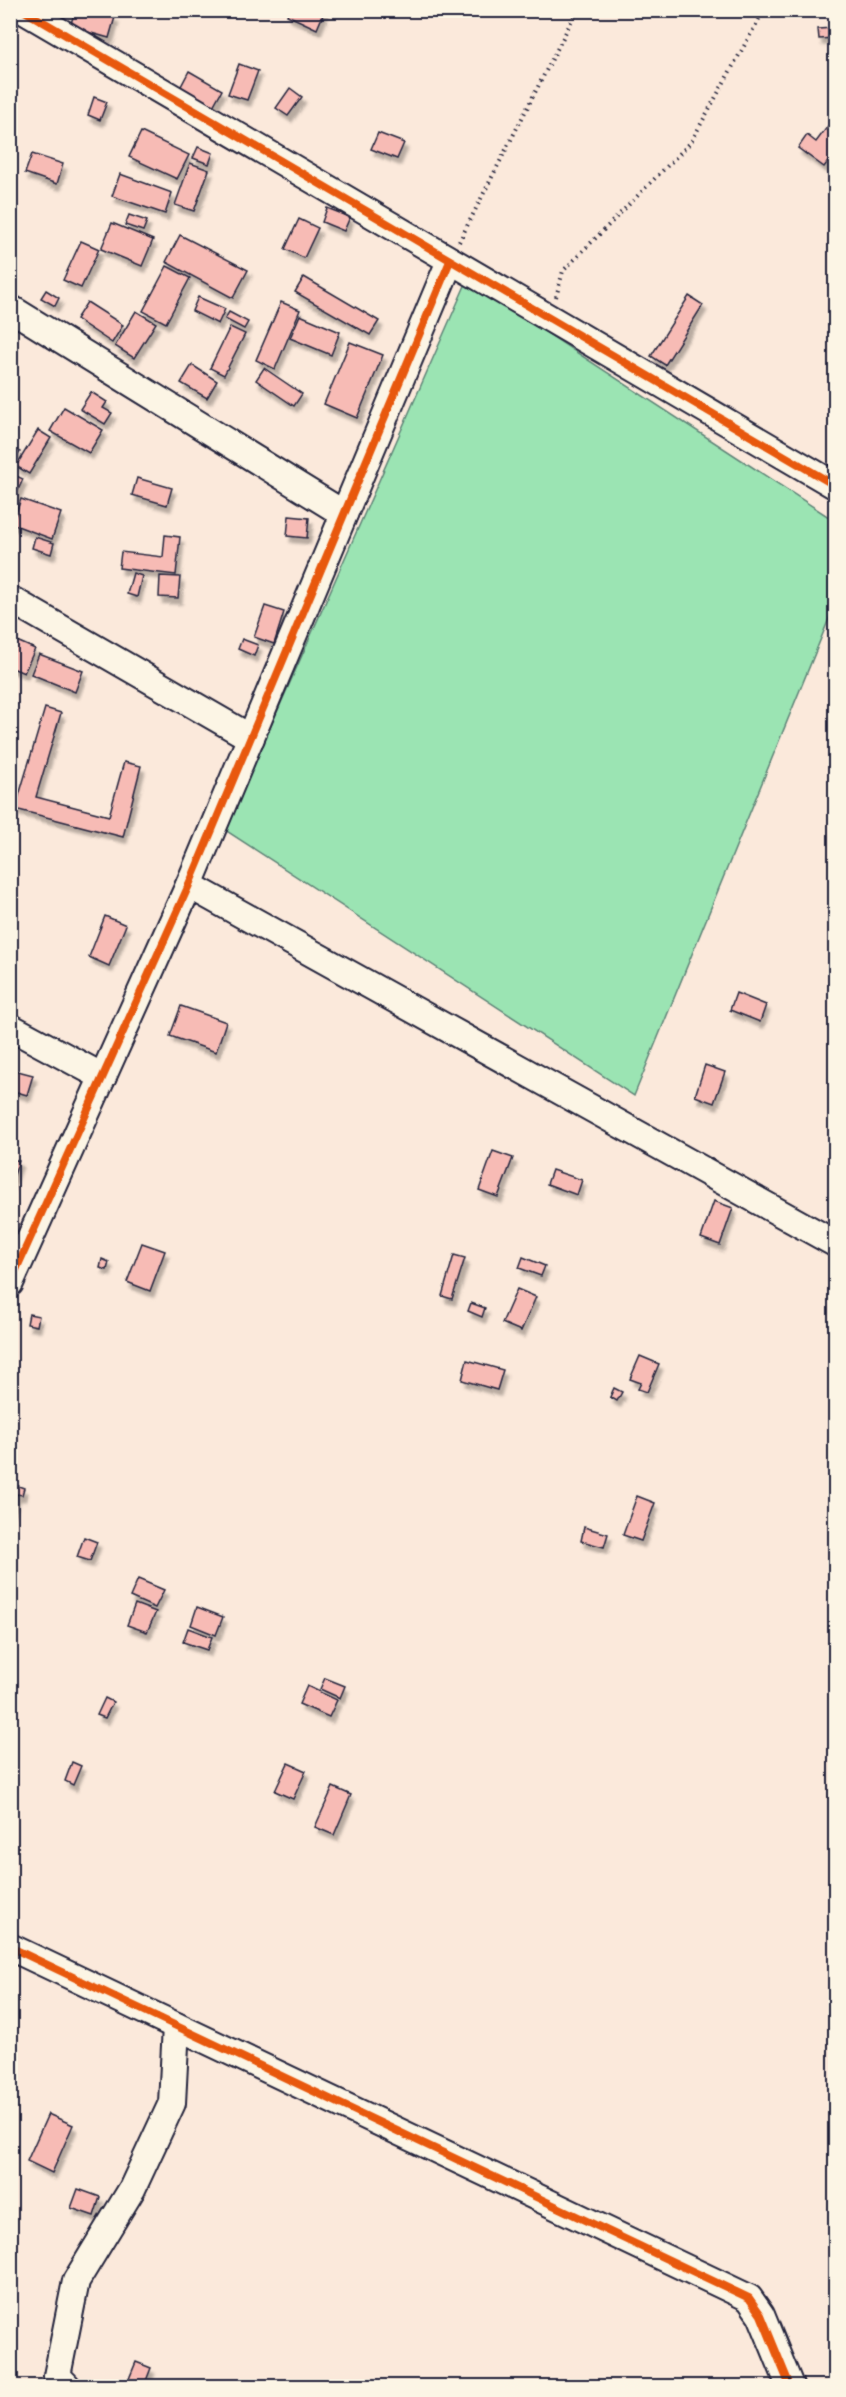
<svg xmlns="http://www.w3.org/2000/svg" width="846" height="2397" font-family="Dekko,sans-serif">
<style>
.green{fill:#9be4b3;stroke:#5e8377;stroke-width:1.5}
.building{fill:#f7bbb5;stroke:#22223b;stroke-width:1.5;filter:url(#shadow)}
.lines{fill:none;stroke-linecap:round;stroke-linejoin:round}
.minor-casing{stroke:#22223b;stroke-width:30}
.path{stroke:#22223b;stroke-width:4;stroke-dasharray:1.5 4.5;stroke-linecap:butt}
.minor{stroke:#fcf5e5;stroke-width:26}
.cycleway-casing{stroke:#fcf5e5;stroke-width:11}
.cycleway{stroke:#e8590c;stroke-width:8}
</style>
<defs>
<filter id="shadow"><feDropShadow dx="3.5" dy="6" stdDeviation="1.5" flood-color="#0004"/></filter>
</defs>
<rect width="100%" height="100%" fill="#fbe9db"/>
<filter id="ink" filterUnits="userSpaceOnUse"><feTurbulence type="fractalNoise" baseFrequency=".0167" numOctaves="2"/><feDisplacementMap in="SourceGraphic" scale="12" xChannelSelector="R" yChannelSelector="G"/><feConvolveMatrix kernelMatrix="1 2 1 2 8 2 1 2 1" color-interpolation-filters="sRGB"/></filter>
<g filter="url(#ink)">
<polygon class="green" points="467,281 835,521 835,604 634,1096 225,830"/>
<g class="building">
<polygon points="75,10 93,10 115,17 109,38 70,27"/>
<polygon points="289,10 325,10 317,29 287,15"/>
<polygon points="834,28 835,38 819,39 818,29"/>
<polygon points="239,64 258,71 247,100 228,94"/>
<polygon points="189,71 222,90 212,108 179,90"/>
<polygon points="290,88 302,97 288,116 276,108"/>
<polygon points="94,97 107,102 100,120 88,115"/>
<polygon points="831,122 836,125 836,151 824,167 798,148 807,135 816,142"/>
<polygon points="141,132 189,155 177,179 129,157"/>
<polygon points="378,133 404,143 397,159 371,149"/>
<polygon points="198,147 213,153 209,164 193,158"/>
<polygon points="32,154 63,164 57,184 25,173"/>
<polygon points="190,163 209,170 194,211 175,205"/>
<polygon points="120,174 172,193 165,214 112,196"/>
<polygon points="327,208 350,217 344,231 322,222"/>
<polygon points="129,215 147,221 143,231 125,225"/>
<polygon points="299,219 318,228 304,258 285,249"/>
<polygon points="112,223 153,240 142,266 101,249"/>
<polygon points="180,235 248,270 233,298 166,262"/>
<polygon points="81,241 99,249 81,288 63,280"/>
<polygon points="167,266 190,278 166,323 143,311"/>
<polygon points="304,277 379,321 370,335 295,292"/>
<polygon points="46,290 59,298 55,306 41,298"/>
<polygon points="689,296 703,305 665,365 651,356"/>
<polygon points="198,297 225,309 218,324 192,311"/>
<polygon points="87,302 123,325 112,343 76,319"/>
<polygon points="281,302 300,310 275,369 256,360"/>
<polygon points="136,311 156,323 134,358 115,346"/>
<polygon points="229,312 248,322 244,329 225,319"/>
<polygon points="300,315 340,332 331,355 290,338"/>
<polygon points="230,327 245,334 224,375 210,368"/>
<polygon points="350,342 383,355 357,418 324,404"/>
<polygon points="192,365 217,381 207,398 181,383"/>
<polygon points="264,368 302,394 294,406 256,380"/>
<polygon points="91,392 107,402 103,408 112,413 105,424 80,409"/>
<polygon points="64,407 103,430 89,453 50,431"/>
<polygon points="38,430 51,438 29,474 16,466"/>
<polygon points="10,447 20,452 12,466 10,466"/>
<polygon points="12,474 23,479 13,501 10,500"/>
<polygon points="137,478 172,488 167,505 132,495"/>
<polygon points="21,499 61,513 52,539 12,524"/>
<polygon points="289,516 309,518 307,538 287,536"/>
<polygon points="165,535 180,537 176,575 119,568 121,552 163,557"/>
<polygon points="35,537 54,543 51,554 32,548"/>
<polygon points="133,573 142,576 137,597 127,594"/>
<polygon points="160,576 180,577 178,598 159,597"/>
<polygon points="265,606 284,612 274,644 254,637"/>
<polygon points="10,638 35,649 24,673 10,667"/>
<polygon points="242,639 258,645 254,656 238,649"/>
<polygon points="39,654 83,671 75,692 31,674"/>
<polygon points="45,708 61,713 36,797 109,816 124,762 141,766 123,837 15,809"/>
<polygon points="105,916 126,925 109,966 89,957"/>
<polygon points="736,993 766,1005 760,1022 730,1010"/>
<polygon points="181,1006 226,1022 216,1052 170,1036"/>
<polygon points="705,1065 725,1072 714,1103 695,1096"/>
<polygon points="10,1069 33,1075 27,1095 10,1090"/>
<polygon points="493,1151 513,1158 498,1197 479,1190"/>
<polygon points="10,1158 19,1161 10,1186"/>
<polygon points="552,1170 582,1180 577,1195 547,1184"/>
<polygon points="714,1201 733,1208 720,1245 701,1238"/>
<polygon points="142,1243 165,1251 150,1291 127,1282"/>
<polygon points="454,1255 465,1258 452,1299 442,1296"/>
<polygon points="523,1257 545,1266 541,1276 519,1268"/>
<polygon points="102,1259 109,1262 107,1270 100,1268"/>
<polygon points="517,1289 536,1297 521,1331 502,1323"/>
<polygon points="471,1303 485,1308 482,1317 468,1311"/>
<polygon points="29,1314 39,1316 37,1326 27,1324"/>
<polygon points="640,1356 659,1364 647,1392 638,1389 641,1383 630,1379"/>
<polygon points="467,1360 503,1370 497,1390 462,1380"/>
<polygon points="614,1388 622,1392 617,1401 610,1397"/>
<polygon points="10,1483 24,1488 22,1495 17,1494 10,1512"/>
<polygon points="637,1496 655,1503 641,1541 623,1535"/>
<polygon points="584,1527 608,1534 604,1547 581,1541"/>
<polygon points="84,1537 97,1542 90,1561 77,1557"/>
<polygon points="138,1579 164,1590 155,1608 130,1597"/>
<polygon points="135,1604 156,1612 147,1632 127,1625"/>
<polygon points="197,1607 223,1617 216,1635 191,1625"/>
<polygon points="188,1628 212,1637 207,1650 183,1642"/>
<polygon points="325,1678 345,1686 340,1698 320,1689"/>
<polygon points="307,1686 337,1700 329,1717 299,1704"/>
<polygon points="105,1698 113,1702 105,1718 97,1715"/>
<polygon points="72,1762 81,1766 73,1785 65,1781"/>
<polygon points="288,1763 306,1771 293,1799 275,1791"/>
<polygon points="333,1787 351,1795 334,1835 315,1827"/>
<polygon points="48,2114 73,2125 52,2173 27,2161"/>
<polygon points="78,2189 100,2197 94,2216 71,2208"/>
<polygon points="136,2362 151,2368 144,2386 126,2386"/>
</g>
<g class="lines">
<g class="minor-casing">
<g id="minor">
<polyline points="23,10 836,486"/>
<polyline points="10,308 344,514"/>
<polyline points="10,599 251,738"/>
<polyline points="189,885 836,1244"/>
<polyline points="10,1027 103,1077"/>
<polyline points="10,1283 189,885 450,261"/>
<polyline points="10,1947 749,2298 761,2315 790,2386"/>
<polyline points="67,2386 57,2376 76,2281 132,2189 172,2103 176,2026"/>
</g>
</g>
<g class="path">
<polyline points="459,242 577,10"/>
<polyline points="556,297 563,271 691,142 764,10"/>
</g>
<use href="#minor" class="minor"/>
<g class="cycleway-casing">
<g id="cycleway">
<polyline points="23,10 836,486"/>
<polyline points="10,1283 189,885 450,261"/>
<polyline points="10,1947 749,2298 761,2315 790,2386"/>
</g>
</g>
<use href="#cycleway" class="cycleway"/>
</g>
</g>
<rect width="846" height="2397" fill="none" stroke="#fcf5e5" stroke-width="36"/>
<rect x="18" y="18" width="810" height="2361" fill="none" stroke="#22223b" stroke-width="2" filter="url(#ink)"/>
</svg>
